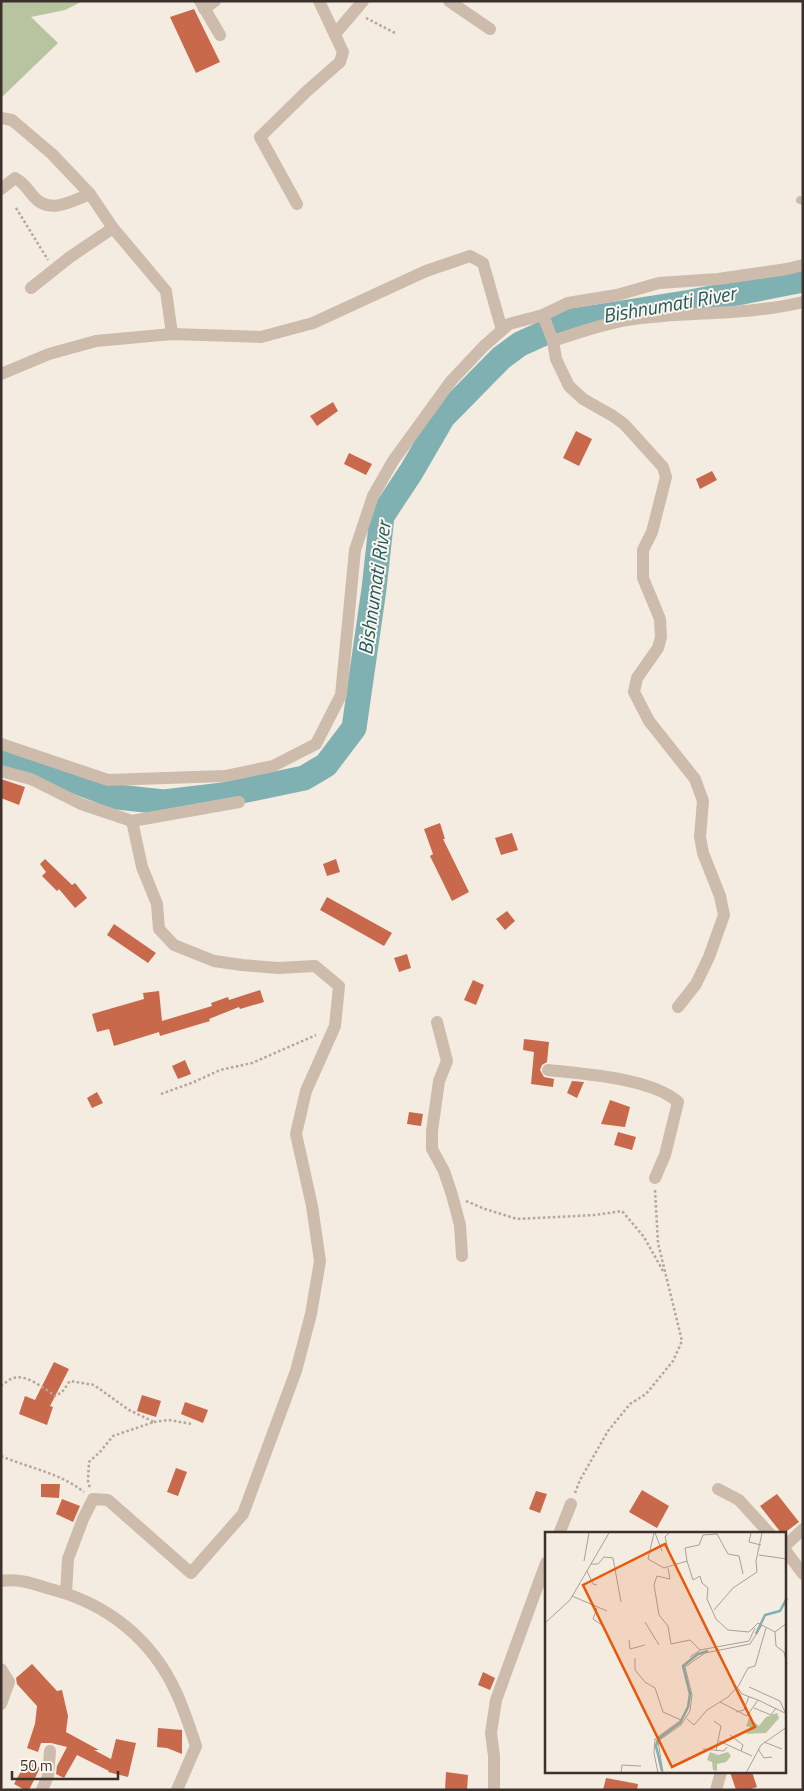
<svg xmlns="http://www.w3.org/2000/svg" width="804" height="1791" font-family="'Titillium Web',sans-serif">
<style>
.green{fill:#b8c4a0}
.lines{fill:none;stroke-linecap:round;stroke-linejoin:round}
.river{stroke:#7fb0b2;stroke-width:25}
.building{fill:#c8694b}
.path{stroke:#b9a596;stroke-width:2.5;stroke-dasharray:2.5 2.5;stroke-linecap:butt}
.service{stroke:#cdbbac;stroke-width:8}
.minor{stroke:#cdbbac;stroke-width:12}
.tertiary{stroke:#cdbbac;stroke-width:12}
.labels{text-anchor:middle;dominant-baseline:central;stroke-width:4;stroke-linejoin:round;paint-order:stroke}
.water-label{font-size:20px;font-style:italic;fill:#1f5a5e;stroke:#fbf5ee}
.inset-river{fill:none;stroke:#7fb0b2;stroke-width:2.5}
.inset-road{fill:none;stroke:#aaa098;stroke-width:1}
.view{fill:#e8590c;fill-opacity:0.15;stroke:#e8590c;stroke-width:2.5}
.inset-edge{fill:none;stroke:#3b302b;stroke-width:2.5}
</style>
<rect width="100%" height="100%" fill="#f4ebe1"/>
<polygon class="green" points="1,1 83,1 65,10 31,17 58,43 2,97"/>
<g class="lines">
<polyline class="river" points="1,757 43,769 117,797 164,802 223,795 304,778 326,765 354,728 374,589 382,516 411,472 443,417 501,358 520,344 571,321 691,302 803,280"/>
</g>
<g class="building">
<polygon points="194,9 220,62 196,73 170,17"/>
<polygon points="333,402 338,411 317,426 310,416"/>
<polygon points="576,431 592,439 579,466 563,458"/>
<polygon points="349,453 372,464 366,475 344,464"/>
<polygon points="712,471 717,480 700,489 696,479"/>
<polygon points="1,779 25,787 19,805 1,798"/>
<polygon points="440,823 445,839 443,839 469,892 452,901 430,856 433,854 424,829"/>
<polygon points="512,833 518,850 501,855 495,838"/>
<polygon points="45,859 72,885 75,883 87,898 75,908 59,889 57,891 42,876 46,872 40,864"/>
<polygon points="336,859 340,872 327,876 323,864"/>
<polygon points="327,897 392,933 384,946 320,910"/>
<polygon points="507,911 515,921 505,930 496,919"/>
<polygon points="114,924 156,953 148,963 107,935"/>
<polygon points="407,954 411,968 399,972 394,958"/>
<polygon points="473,980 484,985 476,1005 464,1000"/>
<polygon points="260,990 264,1002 240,1009 239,1007 209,1019 210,1021 160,1036 159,1032 114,1046 109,1029 97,1032 92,1014 144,999 143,993 159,991 162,1021 212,1006 211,1003 228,997 229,1000"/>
<polygon points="524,1039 549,1042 547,1062 542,1065 540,1070 544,1077 554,1079 553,1087 531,1084 534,1052 523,1050"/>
<polygon points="185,1060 191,1074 178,1079 172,1066"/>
<polygon points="572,1081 584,1082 577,1098 567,1093"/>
<polygon points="97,1092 103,1103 92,1108 87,1098"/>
<polygon points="610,1100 630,1107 625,1127 601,1124"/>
<polygon points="409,1112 423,1114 421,1126 407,1124"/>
<polygon points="618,1132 636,1137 632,1150 614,1145"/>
<polygon points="54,1362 69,1369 50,1406 53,1407 47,1425 19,1414 25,1396 35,1400"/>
<polygon points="142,1395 161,1401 156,1417 137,1411"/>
<polygon points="185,1402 208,1410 203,1423 181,1414"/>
<polygon points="176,1468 187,1472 178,1496 167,1492"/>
<polygon points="41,1484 60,1484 59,1498 41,1497"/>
<polygon points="642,1490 669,1506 657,1528 629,1512"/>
<polygon points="536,1491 547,1494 540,1513 529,1509"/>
<polygon points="777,1494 799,1522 783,1534 782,1534 760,1506"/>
<polygon points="62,1499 80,1506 73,1522 56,1514"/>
<polygon points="32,1664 57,1691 62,1690 68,1716 66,1732 99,1750 94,1750 111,1759 116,1739 136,1743 128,1777 108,1772 109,1771 77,1755 64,1778 56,1774 57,1766 67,1747 51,1743 41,1743 38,1752 27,1748 35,1724 37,1706 17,1684 16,1678"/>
<polygon points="483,1672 495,1678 490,1690 478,1685"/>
<polygon points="158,1728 182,1730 182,1754 167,1748 157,1747"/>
<polygon points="27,1760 40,1768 29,1790 25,1790 14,1784"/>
<polygon points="446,1772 468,1775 467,1790 445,1790"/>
<polygon points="730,1772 752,1772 757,1787 748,1790 736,1790"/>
<polygon points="606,1778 638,1784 637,1790 603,1790"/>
</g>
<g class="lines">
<g class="path">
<polyline points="366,18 397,34"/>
<polyline points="16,208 48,260"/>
<polyline points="161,1094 194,1082 220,1070 252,1063 316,1035"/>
<polyline points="466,1201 485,1209 517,1219 595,1215 622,1211 644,1237 663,1271"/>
<path d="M1 1386C4 1384 8 1380 11 1379 24 1372 44 1388 55 1396L62 1392 70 1381 94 1385 129 1410 154 1422 113 1436 100 1452 89 1462 88 1481 90 1488"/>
<polyline points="154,1422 169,1420 192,1424"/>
<path d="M1 1456C29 1468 60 1473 84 1492"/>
<polyline points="575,1493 580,1480 608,1431 630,1404 646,1394 673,1361 682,1341 658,1243 655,1190"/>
</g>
<polyline class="service" points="800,200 803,201"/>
<g class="minor">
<polyline points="200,1 220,35"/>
<polyline points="449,1 490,29"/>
<polyline points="204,9 215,1"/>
<polyline points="335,34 363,1"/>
<polyline points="1,118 12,120 52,154 90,194 113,228 166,291 172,334"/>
<path d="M1 189 15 178C25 183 27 189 34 197 50 215 72 201 90 194"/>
<polyline points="297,204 260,137 307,91 340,62 343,52 319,1"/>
<polyline points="31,288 70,257 113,228"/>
<polyline points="543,315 553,341"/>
<polyline points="1,374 49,354 96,341 172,334 261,337 313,323 426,271 470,256 483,263 502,330"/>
<polyline points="1,744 108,780 225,776 273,766 316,744 341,695 355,550 373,496 393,461 451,381 484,346 509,324 543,315 568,303 617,295 659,283 718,279 787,269 803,265"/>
<polyline points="1,771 31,779 81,804 132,821 239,802"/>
<path d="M678 1007 696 984 709 957 724 915 720 896 703 853 700 837 703 801 695 779 649 721 634 692 637 678 658 648 661 637 660 619 643 578V550L652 532 666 477 663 467 624 424 613 416 583 399 569 386 556 359 553 341C577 333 602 324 627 320 686 311 745 316 803 302"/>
<polyline points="437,1022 447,1061 439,1081 432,1131 432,1149 444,1171 452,1195 460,1225 462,1256"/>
<path d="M548 1070C583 1074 652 1078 678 1102L665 1155 655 1178"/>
<polyline points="718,1489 739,1500 770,1534"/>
<polyline points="559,1534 571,1504"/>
<polyline points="785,1546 803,1529"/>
<polyline points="785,1550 803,1574"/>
<polyline points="66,1593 68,1559 83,1519 93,1499 108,1500 191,1573 243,1514 296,1371 311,1314 320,1261 312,1206 296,1134 306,1091 335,1026 339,986 315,966 278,968 242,965 214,961 174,945 159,929 157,904 142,867 132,821"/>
<polyline points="1,1669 9,1682 1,1704"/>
<polyline points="42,1790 48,1776 50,1751"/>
<polyline points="494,1790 494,1756 491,1733 496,1700 546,1563"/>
<polyline points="716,1790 721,1772"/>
</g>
<path class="tertiary" d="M1 1581C20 1578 36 1585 54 1590 109 1605 152 1640 176 1692 184 1709 190 1728 196 1746L177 1790"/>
</g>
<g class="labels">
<g class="water-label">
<text transform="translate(669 304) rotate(-10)">Bishnumati River</text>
<text transform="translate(374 588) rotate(-82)">Bishnumati River</text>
</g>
</g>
<g transform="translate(545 1532)">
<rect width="241" height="241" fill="#f4ebe1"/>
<path d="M232 181 234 186 221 201 201 202 205 195 201 194 204 186 214 194 221 185ZM165 220 173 223 183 220 186 224 181 230 172 232V239L168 238 167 230 162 228Z" fill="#b8c4a0"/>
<path class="inset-river" d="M211 102 220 83 235 79 242 66M117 239 111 214 113 207 135 191 143 175 145 162 138 134 153 122 163 119"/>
<path class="inset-road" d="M109 1 103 27 119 36 142 29 148 48 155 44 157 51 163 56 162 67 171 87 183 98 204 100 213 91 230 100 242 91M110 1 117 19M124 1 120 5 125 24 132 33M206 1 204 10 216 13M214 23 242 27M39 29 44 1M142 29 140 16 154 13 158 3 172 2 183 22 194 24 198 42M46 32H53L59 25 68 26 76 70M123 36 125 47 112 44 109 53 114 83 123 94 126 112 145 108 155 118M42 39 48 52 52 53M27 64 62 79M52 76 48 87 57 93M169 78 188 56 212 40 211 29 217 1M100 90 114 113M0 91 25 68 64 1M230 100 231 114 239 120 242 132M84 108 85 117 100 113M145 125 155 118 204 109 210 96M90 126V138L100 150 110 156 118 180 136 188 110 207 109 221 113 241M192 155 197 162 213 168M204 155 235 169 240 180M175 170 202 184 213 168 242 182M209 176 226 183 231 176M191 180 199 178 204 164M142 187 149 193 162 178 183 165 194 153 203 136 210 134 221 96M169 189 176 194 171 218M185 203 198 213 196 219M174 209 207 224M219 210 237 217M158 217 179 219 182 215M213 217 219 226 227 225M76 241 77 233 96 234M118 241 113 209 136 193 145 179 147 163 140 135 160 121 205 112 217 93M201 241 216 213 242 195"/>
<path class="view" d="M120 12 210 195 127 235 38 53Z"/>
<rect width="241" height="241" class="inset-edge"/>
</g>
<rect width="804" height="1791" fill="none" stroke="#3b302b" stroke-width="5"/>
<path d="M12 1771v8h106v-8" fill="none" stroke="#3b302b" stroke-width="2.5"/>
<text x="20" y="1771" font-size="15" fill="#3b302b" stroke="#fbf5ee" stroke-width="4" paint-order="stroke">50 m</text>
</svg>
